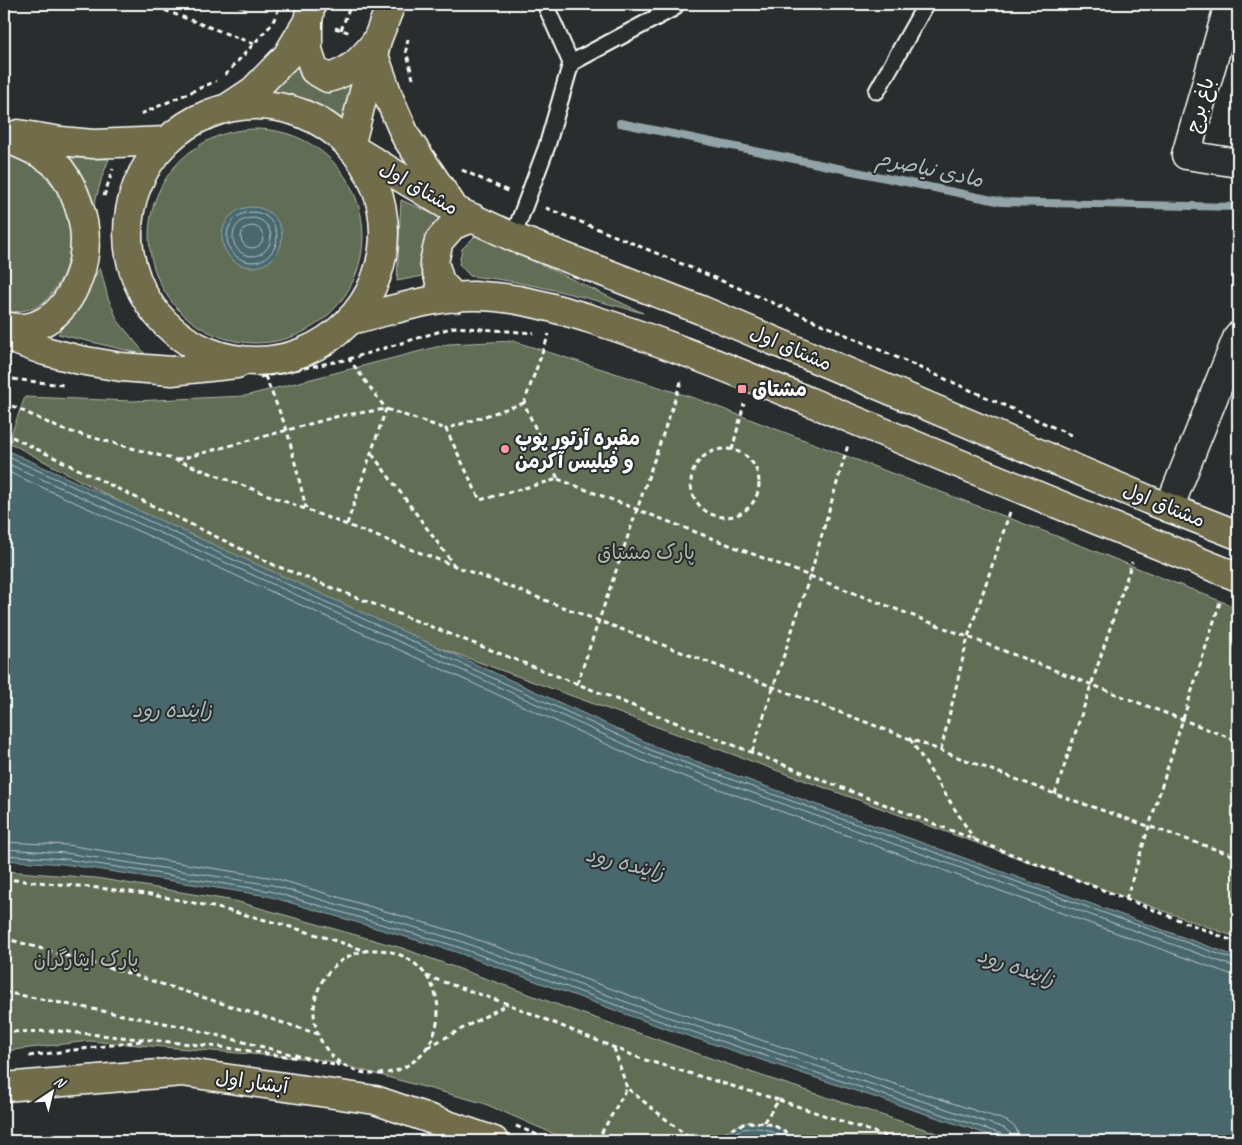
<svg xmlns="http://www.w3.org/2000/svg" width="1242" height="1145" font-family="Caveat,'Playpen Sans Arabic',sans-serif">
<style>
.green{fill:#626d54;stroke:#b0b6aa}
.water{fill:#4a686d;stroke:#92a4a7}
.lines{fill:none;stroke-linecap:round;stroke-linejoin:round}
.shore{stroke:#b7c3c5;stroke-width:1}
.stream{stroke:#92a4a7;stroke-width:8}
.service-casing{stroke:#fff;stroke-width:19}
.minor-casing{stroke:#fff;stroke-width:31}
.primary-casing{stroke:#fff;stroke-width:31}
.path{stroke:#fff;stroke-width:3;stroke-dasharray:5 4;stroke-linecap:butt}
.service{stroke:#2a2d2e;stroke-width:15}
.minor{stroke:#2a2d2e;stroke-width:28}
.primary{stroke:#716d4b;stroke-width:28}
.poi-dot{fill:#ff9aa2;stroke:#2a2d2e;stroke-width:2}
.labels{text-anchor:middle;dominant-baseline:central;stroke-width:4;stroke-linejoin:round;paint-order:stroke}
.street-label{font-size:20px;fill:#fff;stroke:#2a2d2e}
.poi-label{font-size:20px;font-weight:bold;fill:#fff;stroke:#2a2d2e;text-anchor:start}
.park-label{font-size:20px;fill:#b0b6aa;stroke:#2a2d2e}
.water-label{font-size:21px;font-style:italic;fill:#aebbbd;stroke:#2a2d2e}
</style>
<rect width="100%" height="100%" fill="#2a2d2e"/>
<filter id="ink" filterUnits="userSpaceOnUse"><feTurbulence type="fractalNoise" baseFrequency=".02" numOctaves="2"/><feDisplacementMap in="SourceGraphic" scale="10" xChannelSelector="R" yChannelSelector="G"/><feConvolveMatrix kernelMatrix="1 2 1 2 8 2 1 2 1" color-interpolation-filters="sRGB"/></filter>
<g filter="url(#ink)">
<g class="green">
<path d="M297 59 343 86 356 83 347 131C315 107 297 99 257 97Z"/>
<circle cx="256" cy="236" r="107"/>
<path d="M4 149C15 155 28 160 37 168 67 195 80 240 62 277 55 289 48 302 34 308 25 311 14 312 4 313Z"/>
<polygon points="69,158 109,159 102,177 92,213 81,182"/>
<path d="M401 200 445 219C420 240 421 243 428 275L397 281Z"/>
<path d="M477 234 643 313C586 298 529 281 470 276L459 264 462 249Z"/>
<polygon points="100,267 108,298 118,321 146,355 58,334 83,300"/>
<polygon points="513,341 697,399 1072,542 1238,608 1238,938 294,595 8,442 25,397 132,401 245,396 448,344"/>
<polygon points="4,871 96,878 235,901 402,948 575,1011 762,1076 961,1141 570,1141 483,1103 324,1060 89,1041 4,1051"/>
</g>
<g class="water">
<circle cx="252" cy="237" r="30"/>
<polygon points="4,449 657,747 1238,957 1238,1141 1008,1141 658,1026 453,951 268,896 64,864 4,860"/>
<path d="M743 1123C766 1122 779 1124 795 1141H718L726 1132Z"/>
</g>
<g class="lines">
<g class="shore">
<circle cx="252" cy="237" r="25"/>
<circle cx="252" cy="237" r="19"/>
<circle cx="252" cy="237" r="11"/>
<polyline points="4,455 655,752 1238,961"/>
<polyline points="4,462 653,757 1238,968"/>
<polyline points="4,470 650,764 1230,974 1238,975"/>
<polyline points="4,842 67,845 274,878 459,933 664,1008 1007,1121 1016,1128 1020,1141"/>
<polyline points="4,849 66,853 272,885 457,940 662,1015 1004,1128 1010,1133 1012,1141"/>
<polyline points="4,855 65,859 270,891 455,946 660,1021 1002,1134 1005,1137 1006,1141"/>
<path d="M724 1141C742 1121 769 1126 788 1141"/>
</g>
<g class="stream">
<polyline points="241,4 244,5"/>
<polyline points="620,123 1002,202 1238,207"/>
</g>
<g class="service-casing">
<g id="service">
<polyline points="571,63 674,8 676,4"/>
<polyline points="877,91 926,4"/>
<polyline points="513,237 547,146 571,63 545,4"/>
</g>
</g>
<g class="minor-casing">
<g id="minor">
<polyline points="1229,4 1186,155 1238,163"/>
<polyline points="1169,508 1238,336"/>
</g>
</g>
<g class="primary-casing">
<g id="primary">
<path d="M308 21V49L314 70 328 78C351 72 362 59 376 42"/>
<polyline points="374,55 389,98 406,137 451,204"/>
<circle cx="256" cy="233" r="128"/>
<polyline points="229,107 253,91 287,56 308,21 311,4"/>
<polyline points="18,134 61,141 93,144 166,141"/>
<path d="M4 137C21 145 48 154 60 169 74 187 85 217 85 240 85 274 68 315 34 326 25 329 13 328 4 326"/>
<polyline points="350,147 455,210 513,237 701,310 1149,500 1238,535"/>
<polyline points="350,147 377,40 391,4"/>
<polyline points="455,298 440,282 434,262 439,241 453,225 473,218"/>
<path d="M350 320C387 312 438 295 476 296 514 296 555 308 591 319 665 342 737 372 808 401 951 460 1094 520 1238 577"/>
<polyline points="4,336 45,351 80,360 121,367 172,371 237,364"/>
<polyline points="4,1087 182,1072 375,1100 494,1141"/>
</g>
</g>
<g class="path">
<polyline points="148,4 254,44"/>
<polyline points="335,28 351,33"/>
<polyline points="341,30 351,4"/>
<polyline points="408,39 406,50 413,79"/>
<polyline points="225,75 272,24 281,4"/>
<polyline points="141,114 216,81"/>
<polyline points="462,170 508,191"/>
<polyline points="104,196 113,169"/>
<path d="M546 208C724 279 898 358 1073 436"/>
<polyline points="389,283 394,204"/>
<polyline points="265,376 287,430 306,508"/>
<polyline points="260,377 349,359 454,327 534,333"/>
<polyline points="4,378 63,385"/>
<polyline points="4,402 61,429 176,460 1055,794 1238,857"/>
<polyline points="524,403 446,429 480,500 558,479 524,403 549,334"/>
<polyline points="4,433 274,565 1238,943"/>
<circle cx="725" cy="483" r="34"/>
<polyline points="732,450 744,404"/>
<polyline points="372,454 454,565"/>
<polyline points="177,460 339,416 386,409 446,429"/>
<polyline points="558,479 1238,741"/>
<polyline points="347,524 386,409 349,359"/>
<polyline points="577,684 682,379"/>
<polyline points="910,739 974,839"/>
<polyline points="941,750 968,637 1010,512"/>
<polyline points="752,752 810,576 848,445"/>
<polyline points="1055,794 1132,562"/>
<path d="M4 879C66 885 128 889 189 902 249 914 308 931 366 951"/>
<polyline points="1126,899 1221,599"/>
<polyline points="4,938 124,972 318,1034"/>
<circle cx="376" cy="1012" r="62"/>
<polyline points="426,976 508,1004 642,1059 779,1100 763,1123"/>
<polyline points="4,992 185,1027 338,1066 335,1059"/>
<polyline points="4,1032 59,1031 221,1047 299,1058"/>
<polyline points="428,1047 508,1004"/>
<polyline points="614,1048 627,1088"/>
<polyline points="29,1056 142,1041"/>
<polyline points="779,1100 900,1141"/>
<polyline points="516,1126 552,1141"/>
<polyline points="597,1141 627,1088 693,1141"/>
<path d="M718 1141C740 1116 772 1116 795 1141"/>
</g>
<use href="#service" class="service"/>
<use href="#minor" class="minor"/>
<use href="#primary" class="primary"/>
</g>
</g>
<g class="poi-dot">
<rect x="737" y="384" width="10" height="10" rx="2.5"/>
<circle cx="505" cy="449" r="5"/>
</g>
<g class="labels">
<g class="street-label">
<text transform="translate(1200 105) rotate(-74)">باغ برج</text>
<text transform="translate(419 188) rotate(30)">مشتاق اول</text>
<text transform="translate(791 348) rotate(23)">مشتاق اول</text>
<text transform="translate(1164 505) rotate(22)">مشتاق اول</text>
<text transform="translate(252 1082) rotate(8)">آبشار اول</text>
</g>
<g class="poi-label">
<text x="752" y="389">مشتاق</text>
<text x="515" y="438">مقبره آرتور پوپ<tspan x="515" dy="23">و فیلیس آکرمن</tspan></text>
</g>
<g class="park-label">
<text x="646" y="552">پارک مشتاق</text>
<text x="86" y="959">پارک ایثارگران</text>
</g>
<g class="water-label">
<text transform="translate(930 169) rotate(12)">مادی نیاصرم</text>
<text x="172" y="710">زاینده رود</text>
<text transform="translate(625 863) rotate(14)">زاینده رود</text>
<text transform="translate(1016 967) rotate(19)">زاینده رود</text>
</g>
</g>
<rect width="1242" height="1145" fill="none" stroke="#2a2d2e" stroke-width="20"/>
<rect x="10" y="10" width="1222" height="1125" fill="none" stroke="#fff" stroke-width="2" filter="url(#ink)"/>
<g transform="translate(52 1092) rotate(35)" stroke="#2a2d2e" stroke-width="4" paint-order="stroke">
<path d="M0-4L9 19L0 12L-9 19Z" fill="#ffffff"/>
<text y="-8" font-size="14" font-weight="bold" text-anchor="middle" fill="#ffffff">N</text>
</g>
</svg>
